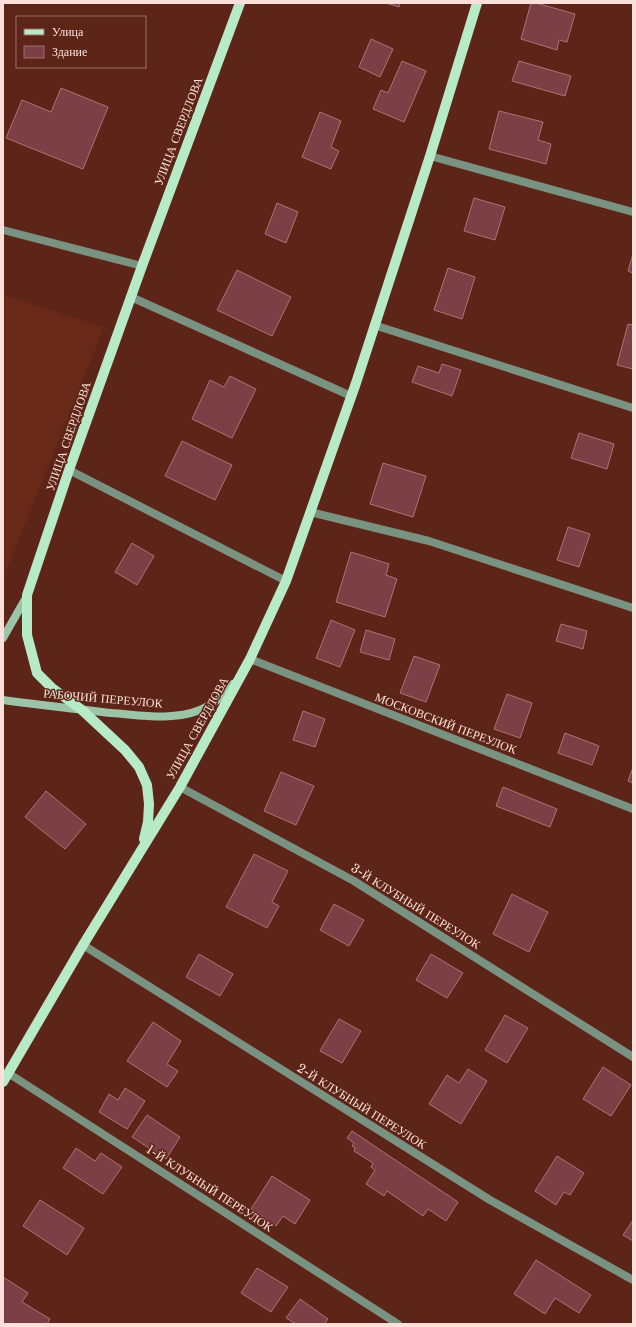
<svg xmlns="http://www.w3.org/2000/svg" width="636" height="1327" font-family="'Libre Baskerville',serif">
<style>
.built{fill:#682919}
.building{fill:#7c3f45;stroke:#b37075}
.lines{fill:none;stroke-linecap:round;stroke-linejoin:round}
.service{stroke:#799281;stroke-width:8}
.minor{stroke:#799281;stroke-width:8}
.secondary{stroke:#9cc4a9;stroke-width:8}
.primary{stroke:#b7ebc8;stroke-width:10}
.labels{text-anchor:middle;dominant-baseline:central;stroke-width:3;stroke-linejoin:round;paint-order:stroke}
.street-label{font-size:12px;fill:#fde0d9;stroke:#5c2517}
</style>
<rect width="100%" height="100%" fill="#5c2517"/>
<polygon class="built" points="3,295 104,327 3,579"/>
<g class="building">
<polygon points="386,3 400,3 399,7"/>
<polygon points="531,3 536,3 575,14 567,42 559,40 557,50 521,39"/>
<polygon points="371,39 393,49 380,77 359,67"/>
<polygon points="402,61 426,71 404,122 373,109 381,90 388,93"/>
<polygon points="519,61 571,76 565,96 512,81"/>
<polygon points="61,88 108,107 83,169 6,138 22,100 51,112"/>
<polygon points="499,111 543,122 538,140 551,144 546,164 489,149"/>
<polygon points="320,112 341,121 331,147 339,151 331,169 302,157"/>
<polygon points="474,198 505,207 495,240 464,231"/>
<polygon points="277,203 298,212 286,243 265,234"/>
<polygon points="633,254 633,273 628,271"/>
<polygon points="448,268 475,277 462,319 434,310"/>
<polygon points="237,270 291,297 272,336 217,310"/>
<polygon points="628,324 633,325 633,369 617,365"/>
<polygon points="442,364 461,370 452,396 412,382 418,366 439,373"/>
<polygon points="230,376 256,389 232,438 192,419 210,380 224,387"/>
<polygon points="579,433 614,444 607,469 571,458"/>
<polygon points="182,441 232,465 215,500 165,476"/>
<polygon points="383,463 426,476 413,517 370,504"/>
<polygon points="568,527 590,534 579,567 557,560"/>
<polygon points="132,543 154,556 137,585 115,572"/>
<polygon points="351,552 389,564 386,575 397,579 385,617 336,602"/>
<polygon points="331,620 355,630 340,667 316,658"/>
<polygon points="561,624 587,631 583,649 556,641"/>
<polygon points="366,630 395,639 389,660 360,652"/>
<polygon points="414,656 440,665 426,702 400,693"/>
<polygon points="507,694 532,703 520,738 494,729"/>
<polygon points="303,711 325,719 315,747 293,740"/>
<polygon points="565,733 599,746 592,765 558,753"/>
<polygon points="633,767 633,783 628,781"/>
<polygon points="281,772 314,786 296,825 264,811"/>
<polygon points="503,787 557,809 550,827 496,806"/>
<polygon points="46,791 86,824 65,849 25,817"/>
<polygon points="254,854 288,871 272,902 279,906 267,928 226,907"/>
<polygon points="512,894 548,912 529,952 493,934"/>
<polygon points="334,904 364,920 349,946 320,930"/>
<polygon points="199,954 233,974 220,996 186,977"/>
<polygon points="431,954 463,973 447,998 416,980"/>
<polygon points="505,1015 528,1028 507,1063 485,1050"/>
<polygon points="339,1019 361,1031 342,1063 320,1051"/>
<polygon points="153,1022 181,1041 167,1064 178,1071 167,1087 127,1061"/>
<polygon points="603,1067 631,1085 611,1116 583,1099"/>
<polygon points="468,1069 487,1081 461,1124 429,1104 447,1075 459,1083"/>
<polygon points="125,1088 145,1101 127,1129 99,1112 109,1094 118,1100"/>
<polygon points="147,1115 180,1137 166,1159 132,1137"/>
<polygon points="352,1131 458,1202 446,1221 428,1209 423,1216 387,1191 384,1196 366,1184 375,1170 371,1167 373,1163 354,1151 355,1148 352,1146 354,1143 347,1138"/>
<polygon points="76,1148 95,1161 101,1153 122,1167 103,1194 63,1168"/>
<polygon points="557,1156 584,1173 570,1195 564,1192 556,1205 535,1191"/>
<polygon points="272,1176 310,1200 295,1224 283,1216 276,1226 251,1209"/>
<polygon points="40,1200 84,1228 67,1255 23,1226"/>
<polygon points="633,1220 633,1241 623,1235"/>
<polygon points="536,1260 591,1295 579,1313 555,1298 545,1314 514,1294"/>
<polygon points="257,1268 288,1287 271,1312 241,1293"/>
<polygon points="3,1277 28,1293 22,1302 50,1319 47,1324 3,1324"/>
<polygon points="300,1299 328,1319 324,1324 296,1324 286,1318"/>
</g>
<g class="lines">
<g class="service">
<polyline points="430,156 633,212"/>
<polyline points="131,297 351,396"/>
<polyline points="374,325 633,408"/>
<polyline points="69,470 286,581"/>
<polyline points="310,512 429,541 633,608"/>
</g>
<g class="minor">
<polyline points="3,230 142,266"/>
<polyline points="250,659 633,809"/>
<polyline points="180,787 354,881 633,1057"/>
<polyline points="83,945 490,1200 633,1280"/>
<polyline points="8,1073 398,1324"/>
</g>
<g class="secondary">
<polyline points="3,638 27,596"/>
<path d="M3 700C39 705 76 709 112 713 141 715 172 721 200 710 212 705 226 695 233 684"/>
</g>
<g class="primary">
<polyline points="144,839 148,822 149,804 147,785 139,767 125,750 82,710 52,688 37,673 27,635 27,595 69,470 142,266 240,3"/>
<polyline points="3,1082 83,945 180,787 250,659 286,581 356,383 430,156 477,3"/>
</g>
</g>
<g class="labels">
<g class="street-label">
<text transform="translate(178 131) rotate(-69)">УЛИЦА СВЕРДЛОВА</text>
<text transform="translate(68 436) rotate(-71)">УЛИЦА СВЕРДЛОВА</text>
<text transform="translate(103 698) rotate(5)">РАБОЧИЙ ПЕРЕУЛОК</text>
<text transform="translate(446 723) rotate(21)">МОСКОВСКИЙ ПЕРЕУЛОК</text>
<text transform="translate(197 728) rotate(-61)">УЛИЦА СВЕРДЛОВА</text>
<text transform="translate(416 906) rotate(32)">3-Й КЛУБНЫЙ ПЕРЕУЛОК</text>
<text transform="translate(362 1106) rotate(32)">2-Й КЛУБНЫЙ ПЕРЕУЛОК</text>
<text transform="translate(210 1188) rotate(33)">1-Й КЛУБНЫЙ ПЕРЕУЛОК</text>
</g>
</g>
<rect width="636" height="1327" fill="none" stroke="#fde0d9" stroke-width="8"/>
<rect x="16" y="16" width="130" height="52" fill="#5c2517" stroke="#9c7065"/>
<rect x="24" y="29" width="20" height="6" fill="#b7ebc8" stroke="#9c7065"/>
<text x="52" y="36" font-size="12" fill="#fde0d9">Улица</text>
<rect x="24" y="46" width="20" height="12" fill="#7c3f45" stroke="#9c7065"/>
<text x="52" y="56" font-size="12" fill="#fde0d9">Здание</text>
</svg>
